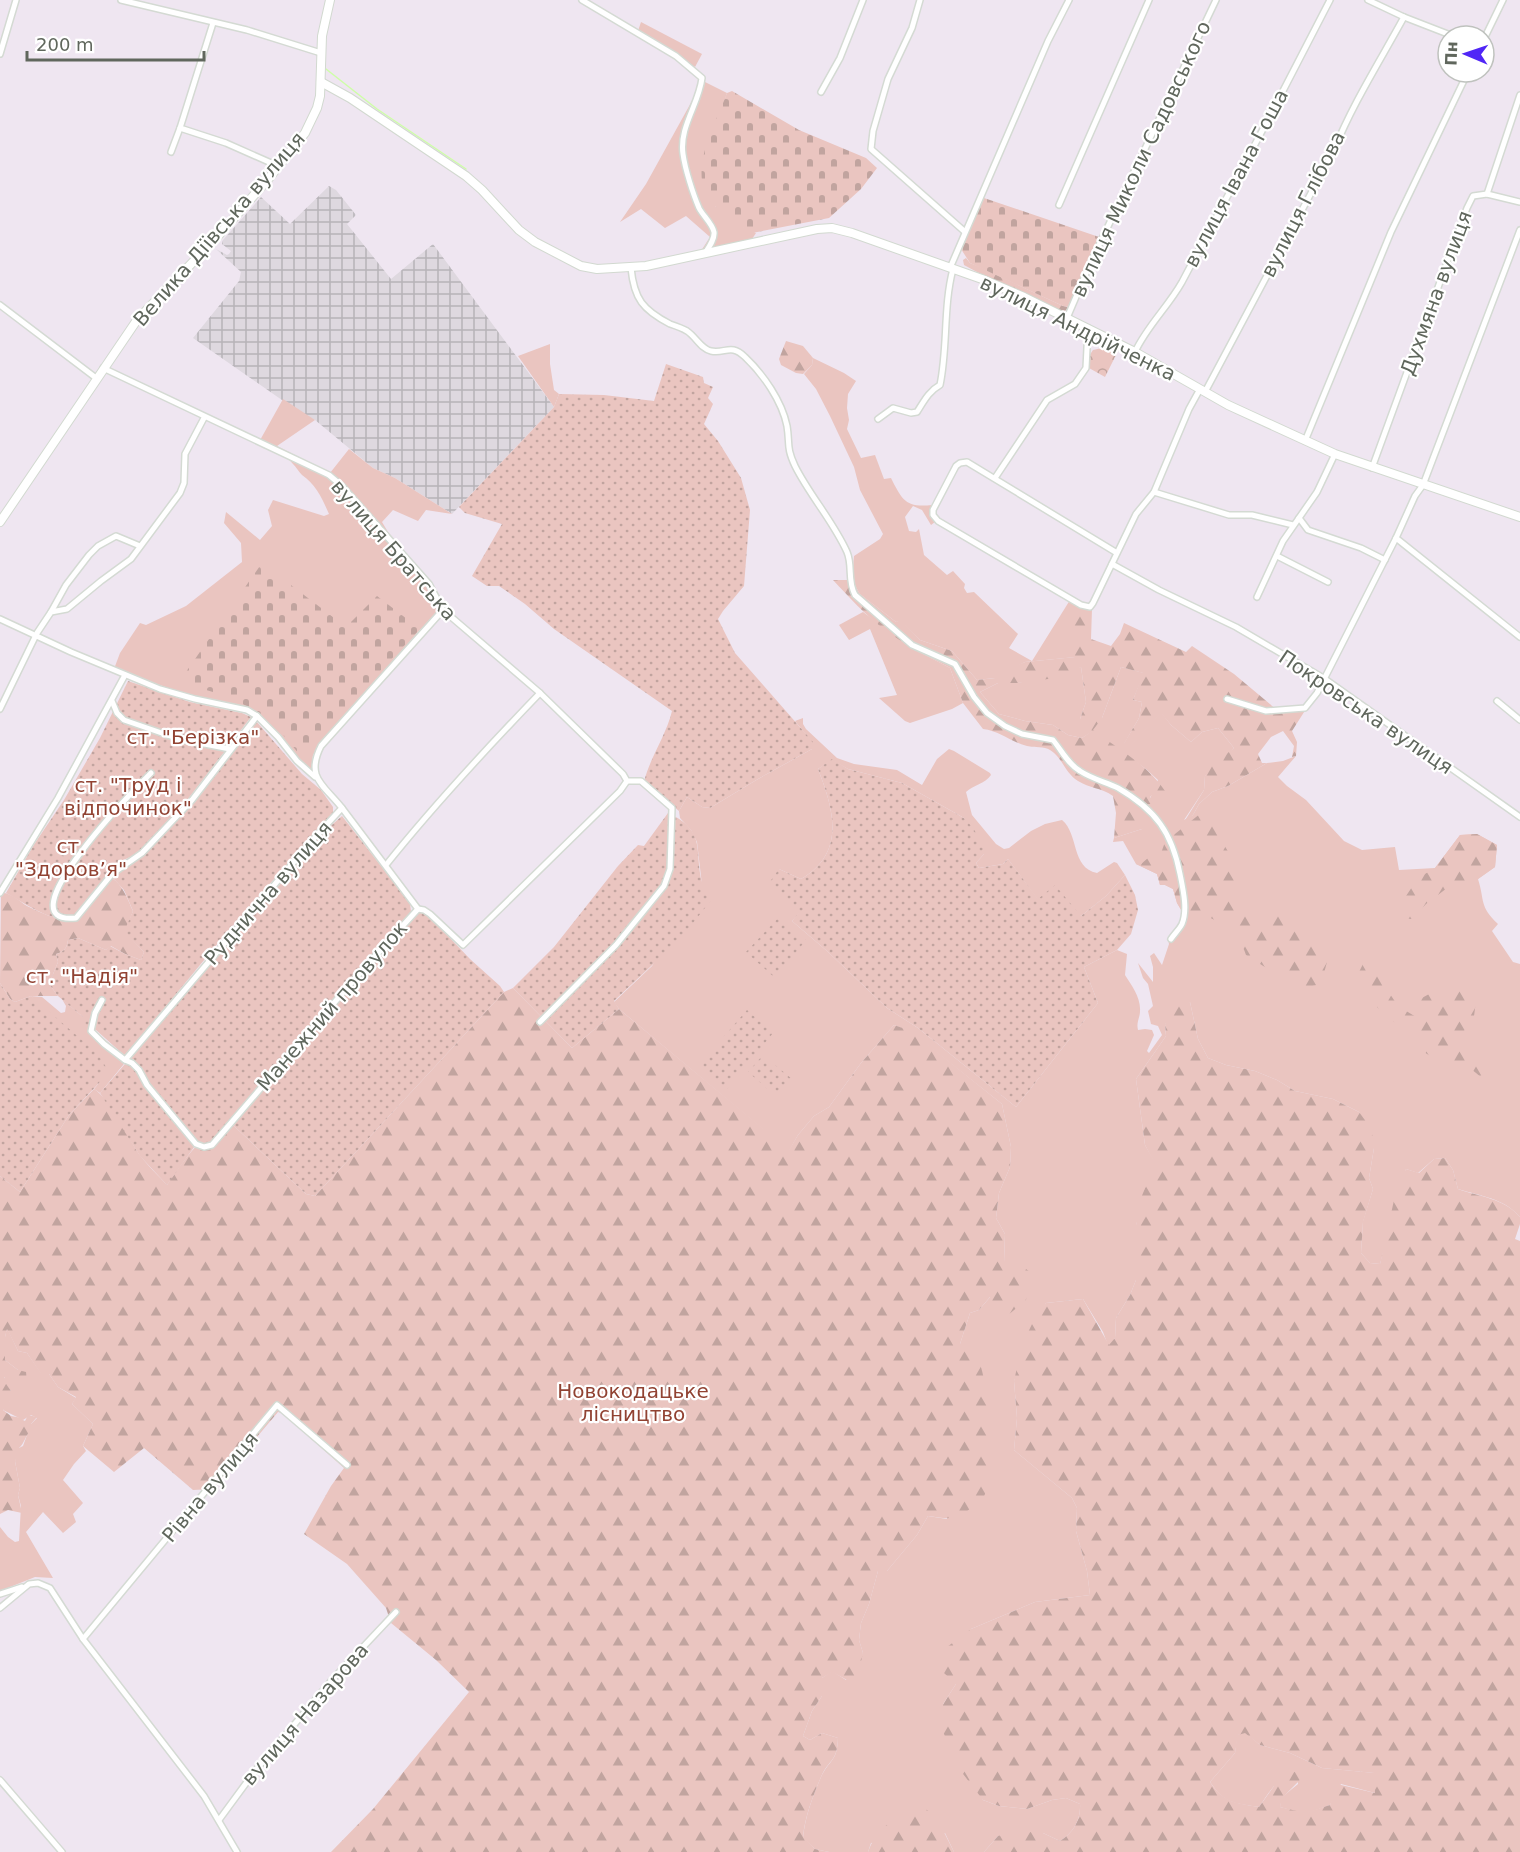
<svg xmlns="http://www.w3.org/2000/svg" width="1520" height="1852" font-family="'DejaVu Sans',sans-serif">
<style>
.industrial{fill:url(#industrial-grid)}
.grass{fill:#eac5c0}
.forest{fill:url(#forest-firs);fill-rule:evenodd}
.cemetery{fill:url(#cemetery-stones)}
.park{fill:url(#park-crowns)}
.garden{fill:url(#garden-dots)}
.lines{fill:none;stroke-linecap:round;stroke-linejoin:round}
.stream{stroke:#ceffa7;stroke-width:1.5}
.street-casing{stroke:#d4dad3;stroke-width:8}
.secondary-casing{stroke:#d2d9d0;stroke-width:10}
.street{stroke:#fff;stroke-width:5}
.secondary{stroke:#fff;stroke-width:8}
.labels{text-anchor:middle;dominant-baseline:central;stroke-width:4.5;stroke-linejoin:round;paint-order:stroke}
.street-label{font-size:20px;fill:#60675d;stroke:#fff}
.park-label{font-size:20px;fill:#914232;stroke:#fff}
</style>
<defs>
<pattern id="industrial-grid" width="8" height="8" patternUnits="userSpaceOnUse" patternTransform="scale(1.5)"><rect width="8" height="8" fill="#ded8df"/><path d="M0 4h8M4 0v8" fill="none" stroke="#b7b3b8"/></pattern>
<pattern id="forest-firs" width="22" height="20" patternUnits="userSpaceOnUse" patternTransform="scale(1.5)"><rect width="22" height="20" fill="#eac5c0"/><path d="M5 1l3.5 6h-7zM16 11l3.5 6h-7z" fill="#c1a49f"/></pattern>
<pattern id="cemetery-stones" width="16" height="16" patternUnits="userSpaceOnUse" patternTransform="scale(1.5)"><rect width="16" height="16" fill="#eac5c0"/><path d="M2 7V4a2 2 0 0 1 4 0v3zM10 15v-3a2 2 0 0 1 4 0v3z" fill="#c1a49f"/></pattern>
<pattern id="park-crowns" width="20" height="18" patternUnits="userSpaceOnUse" patternTransform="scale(1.5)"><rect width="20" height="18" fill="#eac5c0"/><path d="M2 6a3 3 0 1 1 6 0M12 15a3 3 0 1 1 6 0" fill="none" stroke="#c1a49f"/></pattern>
<pattern id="garden-dots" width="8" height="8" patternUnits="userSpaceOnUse" patternTransform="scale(1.5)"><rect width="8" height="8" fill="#eac5c0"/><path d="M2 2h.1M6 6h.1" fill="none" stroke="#c1a49f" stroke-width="1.8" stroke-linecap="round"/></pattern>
</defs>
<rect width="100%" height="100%" fill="#efe6f1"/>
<polygon class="industrial" points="329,186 336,190 356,215 347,224 391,279 433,244 554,407 452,514 395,478 373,468 315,420 302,414 193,338 239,281 241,272 216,249 227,255 229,254 231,251 222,244 223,240 261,197 290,224"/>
<g class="grass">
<polygon points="641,22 702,54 695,67 638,31"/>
<polygon points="703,81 727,93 722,108 715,206 743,227 756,233 752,239 701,251 710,237 686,216 665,228 641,209 620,222 646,184"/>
<polygon points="550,344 550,364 554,390 559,394 554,407 518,356"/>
<path d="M813 358 844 373 856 381 848 394 847 408 849 420 847 429 861 458 875 455 884 479 891 478C902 500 906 508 932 505L930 511 935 522 931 525 922 510 913 506 905 517 909 531 916 532 919 529 924 555 947 575 953 571 965 584 964 588 967 593 974 592 1018 634 1009 648 1032 661 1070 600 1089 609 1076 657 1025 662 995 678 977 680 952 651 920 640 901 621 896 622 860 594 852 580 854 556 880 539 883 534 860 490 854 467 830 416 816 389 804 374 812 365Z"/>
<path d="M283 399 315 420 277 446 330 473 349 449 373 468 395 478 452 514 426 510 418 521 393 510 382 522 388 532 430 581 427 589 439 610 419 631 320 745 313 755 311 771 299 760 268 724 247 707 194 697 114 669 120 653 140 623 146 625 186 606 242 562 241 543 224 523 226 512 260 540 272 526 268 510 273 500 324 516 329 514C322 498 316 485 302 475 299 472 296 467 293 464 286 455 274 450 263 448L259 442Z"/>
<polygon points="863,612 912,648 950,668 963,703 952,709 910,723 905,721 879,698 897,695 870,629 849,640 839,625"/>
<path d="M1081 667 1086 702 1080 719 1102 718 1121 667 1144 673 1133 700 1142 702 1139 718 1124 744 1128 748 1161 712 1171 725 1191 742 1202 732 1218 728 1234 748 1205 776 1204 790 1184 820 1193 815 1199 804 1212 792 1228 786 1267 763 1283 761 1296 756 1278 777 1287 786 1306 800 1344 841 1362 850 1395 847 1399 870 1435 868 1460 835 1477 834 1497 845 1495 867 1478 879C1485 901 1479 906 1498 924L1492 931 1513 962 1520 964V1217C1504 1198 1480 1196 1458 1189L1453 1170 1445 1158 1434 1159 1418 1173 1406 1169 1380 1264 1370 1263 1361 1253 1363 1221 1373 1189 1369 1178 1374 1148 1359 1112 1333 1099 1295 1091 1277 1080 1255 1071 1226 1065 1208 1058 1198 1039 1190 1002 1165 1024 1166 1036 1136 1079 1145 1145 1156 1164 1136 1225V1280L1130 1295 1116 1318 1115 1338 1109 1348 1103 1332 1083 1299 1046 1303 1014 1381 1017 1418 1014 1450 1072 1498 1077 1508 1076 1531 1087 1571 1090 1595 1035 1602 971 1629 956 1684 943 1704 983 1800 999 1806 1027 1809 1052 1800 1066 1798 1080 1804C1081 1820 1073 1833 1060 1841L1043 1833 998 1836 984 1852H954L945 1833 871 1843 868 1852H829L815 1849 803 1838C805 1816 813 1796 821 1777 830 1758 837 1763 838 1738L822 1733 810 1740 803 1736 812 1711 822 1696V1678L832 1671 846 1680 863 1653 859 1640 861 1623 869 1604 878 1571H887L917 1535 928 1516 947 1519 960 1344 970 1313 979 1310 991 1296 1004 1262 1005 1234 996 1218 999 1193 1010 1167 1011 1147 1002 1104 911 1032 894 1025 861 1063 829 1107 814 1116 798 1135 789 1151 619 1009 614 1002 652 966 702 885 697 842 691 830 680 818 679 811 687 797 702 807 710 808 758 779 812 749V742L795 721 803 718V724L806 729 837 758 854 764 897 770 922 785 937 759 949 749 954 751 990 773 991 775C985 784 973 785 966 792L972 815 996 844 1004 849 1009 848 1031 831 1045 824 1062 820C1079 834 1071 868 1097 873L1114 862 1117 863 1125 875 1106 896 1081 916 1038 900 1008 859 1003 864 979 868 976 863 984 854 964 818 902 783 848 769 832 760 818 769C834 810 846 853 801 879L779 869 801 911 792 921 827 951 887 1008 918 1028 1016 1107 1098 1003 1084 967 1117 950 1127 954 1125 975C1132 986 1141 998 1140 1011 1140 1018 1136 1022 1138 1030L1145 1029 1152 1030 1154 1035 1147 1051 1149 1053 1162 1035 1158 1026 1151 1024 1148 1011 1153 1006 1148 984 1143 978 1138 963 1153 982V967L1150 956 1154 953 1162 965 1169 944 1168 939 1172 936 1182 921 1183 913 1177 903 1173 889 1165 885H1160L1157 874 1136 864 1123 841 1113 842 1114 838 1142 829 1143 809 1148 803 1158 780 1146 769 1093 731 1082 738 1068 735 1053 725 1025 721 999 714 980 692 998 683H1018Z"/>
<polygon points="31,996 42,997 61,1013 65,1012 66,1006 62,999 83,1017 90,1027 128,1059 100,1093 94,1089 99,1083"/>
<polygon points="7,1328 18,1351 27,1353 41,1373 49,1374 58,1387 76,1398 72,1404 93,1424 83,1446 86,1451 74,1464 63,1480 83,1503 73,1514 76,1522 63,1533 43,1512 26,1532 53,1578 35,1577 0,1591 0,1527 8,1537 15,1542 19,1541 21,1506 18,1495 20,1488 15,1461 19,1448 23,1446 31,1424 37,1418 31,1415 23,1420 3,1410 9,1402 11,1391 3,1381 5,1376 18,1370 5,1360 5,1337"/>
<path d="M1245 1732 1260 1745 1290 1753 1322 1768 1375 1773V1793L1341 1784 1330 1805 1305 1814 1280 1807 1281 1798 1298 1784 1297 1772C1279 1774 1269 1793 1259 1807 1234 1803 1225 1804 1210 1782L1235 1753 1237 1735Z"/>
</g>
<g class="forest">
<polygon points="966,258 970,263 980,267 1063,306 1069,307 1064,312 977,272 964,265 963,260"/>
<polygon points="786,341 803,346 813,358 812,365 803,374 796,373 781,365 779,359"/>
<path d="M833 580H852L860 594 896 622 901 620 920 640 952 651 977 680 995 678 994 675 1025 662 1075 657 1069 642 1075 614 1089 609H1092L1091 639 1111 646 1120 634 1124 623 1186 652 1192 646 1234 674 1277 710 1306 709 1292 731 1297 742 1296 756 1292 757 1294 746 1283 731 1271 737 1258 754 1262 763H1267L1228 786 1212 792 1199 804 1193 815 1184 822 1204 790 1205 776 1211 766 1234 748 1218 728 1202 732 1191 742 1171 725 1161 713 1128 749 1123 745 1139 718 1142 702 1133 700 1143 673 1121 667 1102 718 1093 730C1118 749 1148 765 1165 791L1161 796 1152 795 1150 797 1153 804H1148L1144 809 1151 819 1142 829 1114 838 1116 813 1113 796C1102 788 1089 788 1078 781 1064 772 1063 758 1050 750 1044 746 1035 748 1027 746 1011 742 1000 731 983 729L963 703 950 668C927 656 905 645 884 629 865 615 849 597 833 580ZM1081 667 1086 702 1080 719 1084 727 1092 731 1082 738 1068 735 1053 725 1025 721 999 714 980 692 998 683H1018L1063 677Z"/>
<path d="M1206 809 1217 833 1239 870C1230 891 1229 895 1240 914L1266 916 1282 910 1301 935 1320 952 1327 962 1321 984 1308 987 1295 985 1282 974 1268 969 1246 955C1239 931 1208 910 1183 913L1177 903 1173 889 1165 885H1160L1157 874 1136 864H1141L1148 858 1160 856 1165 842Z"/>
<polygon points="1477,834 1497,845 1495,867 1478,879 1465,884 1451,885 1426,904 1412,919 1400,918 1404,899 1418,878 1435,868 1460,835"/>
<path d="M106 875C122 881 127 898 133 911L125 932 144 952 141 960 125 954 111 946 106 950 78 938 68 940C67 948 64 952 56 954L58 962 49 984 58 996H31L15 1002 10 999 0 983 1 893C11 892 19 901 27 906 41 913 55 919 70 921Z"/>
<path d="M1376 959 1380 979 1398 1006 1421 1020 1420 999 1431 993 1455 985 1477 994 1474 1016 1459 1039 1469 1047 1477 1061 1493 1064 1490 1073 1483 1079C1469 1067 1466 1063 1447 1067L1424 1052 1427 1045 1424 1035 1415 1030 1405 1029 1386 1017 1377 1007 1376 998 1368 990 1359 972 1363 964Z"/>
<path d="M513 988 572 1048 619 1009 789 1150 798 1135 814 1116 829 1107 861 1063 894 1025 911 1031 1002 1104 1011 1147 1010 1167 999 1193 996 1218 1005 1234 1004 1262 1018 1263 1030 1272 1026 1300 1002 1320 993 1312 990 1297 979 1310 970 1313 960 1344C969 1349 974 1352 979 1362 989 1382 996 1483 982 1500 980 1503 975 1506 971 1508 955 1521 948 1519 928 1516L917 1535 887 1571H878L869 1604 861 1623 859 1640 863 1653 858 1675 847 1680 832 1672 822 1678V1696L812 1711 803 1736 810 1740 822 1733 838 1738C837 1763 830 1757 821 1777 813 1796 805 1816 803 1837L815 1849 829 1852H331L373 1809 469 1692 436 1660 391 1623 386 1608 347 1564 304 1534 331 1486 344 1468 282 1413 278 1412 213 1489 193 1490 144 1448 114 1472 83 1446 93 1424 72 1404 76 1397 58 1387 49 1374H41L27 1353 18 1351 7 1329 5 1337V1360L18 1370 26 1372C27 1379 26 1382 20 1385L4 1377V1381L11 1391 17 1394 9 1402V1406L3 1410 11 1416 22 1418 23 1420 25 1421 28 1415 37 1417 31 1424 32 1429C25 1435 25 1443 19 1448V1454L15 1461 20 1488 18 1495 22 1513 8 1510 0 1514V1176L20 1192 69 1115 94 1089C111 1100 127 1136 139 1154 147 1165 158 1175 167 1185 181 1165 207 1123 234 1126L306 1194 315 1196 504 992Z"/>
<path d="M1190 1002 1198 1039 1208 1058 1226 1065 1255 1071 1277 1080 1295 1091 1333 1099 1359 1112 1367 1123 1374 1139V1148L1369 1178 1373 1189 1363 1222 1361 1253 1370 1263 1380 1264 1396 1191 1406 1169 1419 1173 1434 1159 1445 1158 1453 1170 1458 1189C1480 1197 1504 1198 1520 1217V1224L1515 1239 1520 1241V1852H984L998 1836 1015 1831 1043 1833 1060 1841C1073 1833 1081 1820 1080 1804L1066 1798 1052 1800 1027 1809 999 1806 983 1800 957 1766 942 1729 943 1704 956 1684 944 1673 943 1650 971 1629 1035 1602 1090 1595 1087 1571 1076 1531 1077 1508 1072 1498 1014 1450 1017 1418 1014 1381 1022 1345 1033 1322 1046 1303 1083 1299 1109 1345 1115 1338 1116 1318 1130 1295 1136 1280V1225L1141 1198 1155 1164 1145 1145 1136 1079 1166 1036 1165 1024 1172 1006ZM1245 1733 1260 1745 1290 1753 1322 1768 1374 1773 1375 1793 1337 1784 1330 1805 1305 1813 1280 1807 1282 1798 1308 1772 1305 1766C1295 1774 1290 1774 1279 1767L1272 1772 1274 1786 1259 1807C1236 1803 1224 1803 1210 1782L1235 1753 1238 1735Z"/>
<path d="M921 1805 937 1818 954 1852H868C876 1827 899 1815 921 1805Z"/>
</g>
<g class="cemetery">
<path d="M732 91 799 130 866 158 877 168 861 189 829 218 752 233C737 224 717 212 708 197 689 168 717 121 727 93Z"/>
<polygon points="984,198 1099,237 1069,307 1063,306 970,263 961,249"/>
<polygon points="262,563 346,627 377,596 420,629 300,755 270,719 230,697 179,682"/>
</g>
<polygon class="park" points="1111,346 1119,349 1105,377 1089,368 1089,356 1093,350"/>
<g class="garden">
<path d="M666 364 703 377 704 383 713 387 708 398 713 404 704 424 718 441 741 478 750 510 744 586 723 611 718 619 735 653 813 742 812 749 758 779 710 808 702 807 687 797 679 811 644 782C650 757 666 736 672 711L554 629 525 604 499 586H487L472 576 502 524 465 513 459 507 554 407 559 394 604 395 654 401Z"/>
<path d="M128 681 190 702 242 713 251 717 182 807 135 855 121 861 111 870 70 921C47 919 26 904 6 893L33 846 64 800 100 738Z"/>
<path d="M256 721 302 774 321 790 333 807V813L228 931 125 1056 96 1030 83 1025V1017L58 996 49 984 58 962 56 954C64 952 67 948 68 940L78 938 106 950 110 946 125 954 141 960 144 952 124 932 133 911 124 890 112 877 137 859Z"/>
<path d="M832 759 848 769 902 783 964 818 973 828 984 846V854L976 863 979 868 1003 864 1008 859 1038 899 1055 885 1081 916 1106 896 1125 875 1135 895 1138 910 1131 934 1117 950 1084 967 1098 1003 1016 1107 918 1028 887 1008 827 951 792 921 800 911 769 883 779 869 801 879C846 853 834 810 818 769Z"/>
<path d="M668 813C707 831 694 850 702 882 703 888 708 894 712 899L682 937 614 1001 619 1009 572 1048 513 988 554 947 618 866 638 845 644 846Z"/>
<polygon points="342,816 410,903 411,912 211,1143 197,1143 167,1185 140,1156 100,1093 296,865 318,837"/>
<polygon points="422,912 428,915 470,959 500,986 504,992 315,1196 306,1194 234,1126 235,1121 360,976 418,913"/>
<polygon points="779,917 806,940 775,978 746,952"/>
<polygon points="0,983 10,999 15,1002 31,996 97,1053 106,1067 99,1083 69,1115 20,1192 0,1176"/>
<polygon points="747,1010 773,1033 727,1089 699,1065"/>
<polygon points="763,1055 792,1079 778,1098 748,1072"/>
</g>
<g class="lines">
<polyline class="stream" points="326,69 377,109 466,169"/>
<g class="street-casing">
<g id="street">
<polyline points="121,0 247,30 321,53"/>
<path d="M582 0 676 56 702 78C699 104 679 127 683 154 685 169 693 194 699 208 703 216 712 223 714 232 715 239 709 247 705 253"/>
<polyline points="920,0 912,28 888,79 873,131 871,149 964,231"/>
<polyline points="1368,0 1404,17 1453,36"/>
<polyline points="213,23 180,128 226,143 278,166"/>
<polyline points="1484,39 1503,0"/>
<polyline points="0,54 16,0"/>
<polyline points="821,92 840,58 863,0"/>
<polyline points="171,152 180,128"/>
<polyline points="1487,194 1520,202"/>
<polyline points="1059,205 1149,0"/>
<path d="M631 268C634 299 643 310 670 324 676 326 682 328 687 331 696 337 701 349 711 351 725 354 731 343 745 357 763 374 782 401 787 426 790 444 786 447 795 466 810 496 833 521 847 552 853 566 847 580 855 595L912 645 955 664 974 697 987 713 1005 726 1022 734 1053 740C1062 751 1068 764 1080 771 1092 779 1106 782 1118 788 1156 810 1172 833 1180 874 1183 889 1188 910 1182 924 1179 930 1174 934 1171 939"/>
<polyline points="950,268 1048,41 1069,0"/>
<polyline points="0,305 96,378"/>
<polyline points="1067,318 1090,264 1216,0"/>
<path d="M1135 352C1147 326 1168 307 1182 282L1270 116 1330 0"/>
<polyline points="103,368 329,475 342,486 429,584 443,610 540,693 623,774 627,781 641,781 672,808 670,869 664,886 616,945 540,1022"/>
<path d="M1205 392 1334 150C1353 103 1380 61 1404 17"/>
<path d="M878 419 893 408 911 413 917 412C924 401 929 391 940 385 948 347 943 307 953 269"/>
<polyline points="1305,441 1391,232 1468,72"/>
<polyline points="1372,468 1467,208 1473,196 1487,194 1520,95"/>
<polyline points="995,478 1047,400 1075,384 1086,368 1088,328"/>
<polyline points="1154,492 1229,515 1252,515 1293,525"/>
<polyline points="1299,518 1308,530 1361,548 1385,560"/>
<polyline points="1396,538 1520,637"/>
<polyline points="1117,553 967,462 960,463 956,466 933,510 933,515 938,521 1081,605 1090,607 1093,603 1136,514 1154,492 1189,409 1200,389"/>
<polyline points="1277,556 1328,582"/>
<polyline points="1112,564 1159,590 1236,627 1325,679 1520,817"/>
<polyline points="1257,597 1283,541 1317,492 1335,454"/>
<polyline points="51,612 66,585 89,555 98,546 116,536 140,546"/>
<polyline points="0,619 71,652 160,689 195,699 247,710 257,716 278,737 297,761 315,777"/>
<polyline points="1227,699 1266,711 1305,708 1317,693 1396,538 1415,496 1423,485 1520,230"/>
<polyline points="112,701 117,713 124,720 179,739 230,749"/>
<polyline points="1497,701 1520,720"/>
<polyline points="0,709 37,633 51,612 67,609 101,581 131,559 180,493 184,483 185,454 204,418"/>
<path d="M151 773C137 787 0 926 76 918L112 874 142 853 192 800 257 716"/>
<polyline points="342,808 418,909"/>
<path d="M386 865C434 805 487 748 540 693"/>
<polyline points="0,893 58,798 125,675"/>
<path d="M102 1000 95 1013 91 1031 104 1044 125 1060 316 836 342 808C324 785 305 778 321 746L443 610"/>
<polyline points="125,1060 132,1063 139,1070 147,1085 196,1144 204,1147 212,1145 358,975 418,909 424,910 430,914 463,945 620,791 627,781"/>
<polyline points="0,1594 22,1587"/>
<polyline points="0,1608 29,1584 38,1583 50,1588 83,1639 204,1796 237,1852"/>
<polyline points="83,1639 277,1405 347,1465"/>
<polyline points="0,1780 62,1852"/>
<polyline points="219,1820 255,1771 331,1681 396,1612"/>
</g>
</g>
<g class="secondary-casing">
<g id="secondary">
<polyline points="321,82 350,98 466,176 482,190 519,230 535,242 581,266 597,269 646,266 817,229 832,228 852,233 982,279 1024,297 1135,352 1228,405 1335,454 1520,517"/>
<polyline points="0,522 137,320 218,236 270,177 305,133 317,108 320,96 322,36 330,0"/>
</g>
</g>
<use href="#street" class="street"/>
<use href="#secondary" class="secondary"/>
</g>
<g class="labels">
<g class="street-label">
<text transform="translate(1141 159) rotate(-65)">вулиця Миколи Садовського</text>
<text transform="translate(1236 178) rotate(-62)">вулиця Івана Гоша</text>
<text transform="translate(1303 204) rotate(-63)">вулиця Глібова</text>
<text transform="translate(219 229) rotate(-49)">Велика Діївська вулиця</text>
<text transform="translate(1436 293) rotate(-70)">Духмяна вулиця</text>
<text transform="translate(1078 328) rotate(26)">вулиця Андрійченка</text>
<text transform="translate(394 550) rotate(49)">вулиця Братська</text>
<text transform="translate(1366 712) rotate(34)">Покровська вулиця</text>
<text transform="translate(268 893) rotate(-49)">Руднична вулиця</text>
<text transform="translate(332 1006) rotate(-49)">Манежний провулок</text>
<text transform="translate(210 1487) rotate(-50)">Рівна вулиця</text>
<text transform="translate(305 1714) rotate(-49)">вулиця Назарова</text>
</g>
<g class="park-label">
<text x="193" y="737">ст. "Берізка"</text>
<text x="128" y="785">ст. "Труд і<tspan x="128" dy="23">відпочинок"</tspan></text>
<text x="71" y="846">ст.<tspan x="71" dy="23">"Здоров’я"</tspan></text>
<text x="82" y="976">ст. "Надія"</text>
<text x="633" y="1391">Новокодацьке<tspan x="633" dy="23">лісництво</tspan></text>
</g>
</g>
<g transform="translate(1466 54) rotate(272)"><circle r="28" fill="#ffffff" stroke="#bfc2be" stroke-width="1.5"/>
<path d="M0-4.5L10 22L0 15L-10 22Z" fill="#5026f6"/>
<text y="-9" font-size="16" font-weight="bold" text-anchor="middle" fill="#60675d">Пн</text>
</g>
<path d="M27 51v9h177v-9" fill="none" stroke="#60675d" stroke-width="3"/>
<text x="36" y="51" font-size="18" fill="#60675d" stroke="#ffffff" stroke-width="4.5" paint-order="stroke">200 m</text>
</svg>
